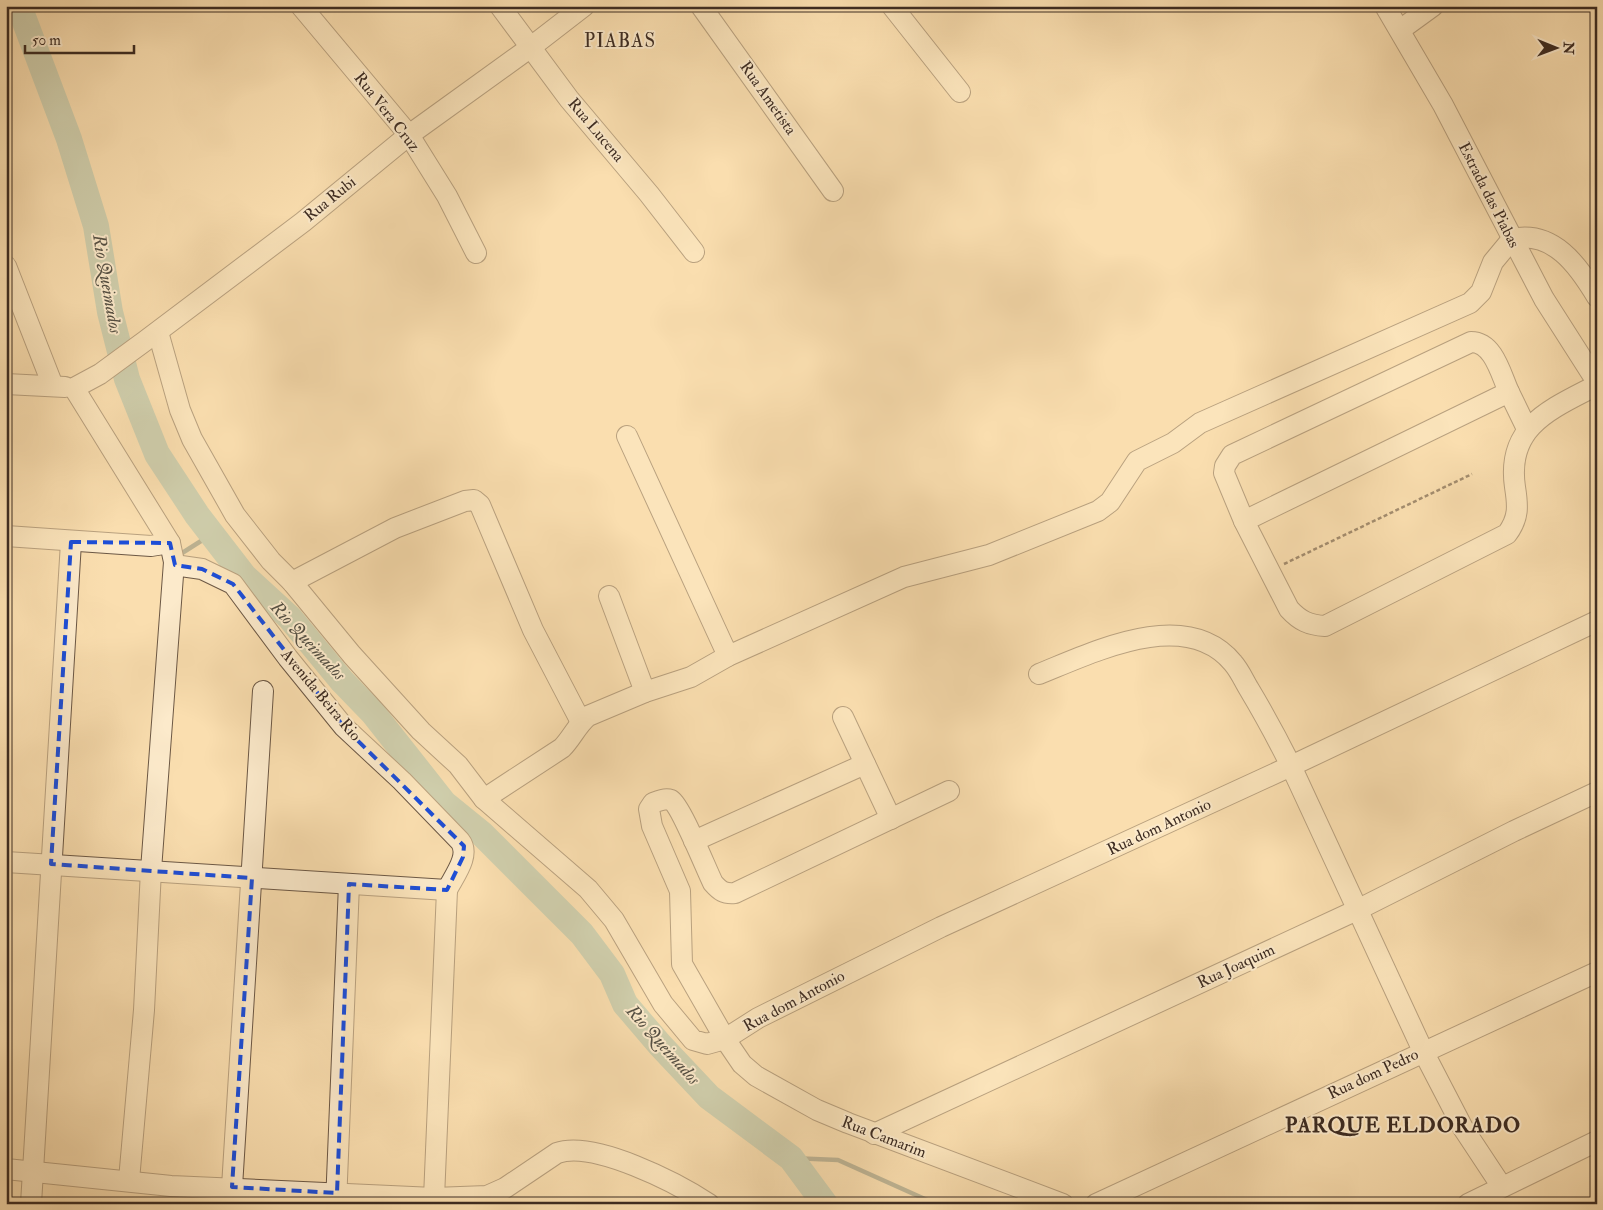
<svg xmlns="http://www.w3.org/2000/svg" width="1603" height="1210" font-family="'IM FELL Double Pica',serif">
<style>
.lines{fill:none;stroke-linecap:round;stroke-linejoin:round}
.stream{stroke:#778274;stroke-width:4.5}
.river{stroke:#9ebcaa;stroke-width:26}
.minor-casing{stroke:#6c5845;stroke-width:22}
.path{stroke:#3d2c22;stroke-width:2.5;stroke-dasharray:4 2.5;stroke-linecap:butt}
.minor{stroke:#fceacb;stroke-width:20}
.marked{fill:none;stroke:#1d4ed8;stroke-width:4;stroke-dasharray:10 6;stroke-linejoin:round}
.labels{text-anchor:middle;dominant-baseline:central;stroke-width:4;stroke-linejoin:round;paint-order:stroke}
.street-label{font-size:16px;fill:#3d2c22;stroke:#fceacb}
.water-label{font-size:18px;font-style:italic;fill:#555044;stroke:#fceacb}
.quarter-label{font-size:19px;letter-spacing:1px;fill:#3d2c22;stroke:#fceacb}
.district-label{font-size:21px;font-weight:bold;letter-spacing:1px;fill:#3d2c22;stroke:#fceacb}
</style>
<rect width="100%" height="100%" fill="#fadeaf"/>
<filter id="stains"><feTurbulence type="fractalNoise" baseFrequency=".004" numOctaves="4"/><feColorMatrix values="0 0 0 0 .2 0 0 0 0 .09 0 0 0 0 .02 0 0 0 .5 -.17"/></filter>
<radialGradient id="worn" r=".72"><stop offset=".6" stop-color="#630" stop-opacity="0"/><stop offset="1" stop-color="#630" stop-opacity=".3"/></radialGradient>
<g class="lines">
<g class="stream">
<polyline points="179,555 212,534"/>
<polyline points="791,1158 838,1160 936,1204"/>
</g>
<polyline class="river" points="19,6 69,139 96,226 110,312 127,379 157,454 197,515 244,576 290,618 342,681 373,713 444,803 481,833 582,934 612,974 625,1004 660,1045 709,1097 791,1158 825,1204"/>
<g class="minor-casing">
<g id="minor">
<polyline points="301,6 409,135 447,196 476,253"/>
<polyline points="500,6 569,99 649,194 694,252"/>
<polyline points="701,6 833,191"/>
<polyline points="892,6 960,92"/>
<polyline points="1385,6 1443,105 1544,299 1597,382"/>
<polyline points="1400,30 1433,6"/>
<polyline points="6,266 53,386"/>
<polyline points="158,332 180,410 192,439 235,515 271,561 292,582 352,655 421,731 458,765 484,799 588,889 614,920 663,1004 693,1040 707,1044 725,1039 758,1018 941,927 1291,766 1597,621"/>
<polyline points="6,384 65,387"/>
<polyline points="74,388 170,543 174,562 151,870 144,1010 129,1180"/>
<polyline points="74,388 100,374 145,341 303,222 409,135 531,47 584,6"/>
<path d="M1527 429 1509 392 1244 521 1289 609C1300 621 1309 625 1325 626L1507 534C1519 518 1518 506 1515 487 1506 426 1551 409 1597 385"/>
<polyline points="627,436 728,656"/>
<path d="M1244 521 1224 473 1225 466 1232 455 1471 342C1494 342 1501 375 1509 392"/>
<polyline points="6,536 151,546 170,543"/>
<polyline points="292,582 395,528 465,501 474,500 480,505 533,630 581,722"/>
<polyline points="609,596 645,692"/>
<path d="M1039 674C1094 652 1186 606 1233 663 1240 671 1244 681 1249 689 1264 714 1278 740 1291 766L1423 1051 1463 1128 1502 1187"/>
<polyline points="843,717 891,819"/>
<path d="M949 791 735 893C724 894 720 891 713 883 706 869 681 806 671 800 665 798 658 801 653 803L649 809 652 826 680 891 682 964 725 1039 742 1064 756 1076 817 1110 848 1123 1063 1204"/>
<path d="M484 799 562 748C572 738 577 725 588 716L645 692 691 677 728 656 904 577 989 555 1098 511 1110 502 1137 461 1173 443 1200 423 1470 303 1481 292 1493 262 1512 239C1553 230 1578 265 1597 297"/>
<polyline points="694,841 865,764"/>
<path d="M6 862 447 890C454 876 471 855 460 841L402 781 344 727 288 658 233 584 202 569 174 565"/>
<polyline points="874,1134 1357,910 1514,831 1597,792"/>
<path d="M6 1169 171 1186 434 1198 487 1196 505 1188 557 1153C594 1140 677 1183 709 1204"/>
<polyline points="232,1187 263,691"/>
<polyline points="31,1204 71,542"/>
<polyline points="336,1204 349,884"/>
<polyline points="431,1204 434,1198 447,890"/>
<polyline points="1096,1204 1597,972"/>
<polyline points="1468,1204 1597,1141"/>
</g>
</g>
<polyline class="path" points="1284,564 1472,474"/>
<use href="#minor" class="minor"/>
</g>
<path d="M0 0H1603V1210H0ZM71 542 170 543 175 565 202 569 233 584 344 727 464 846 463 857 447 890 349 884 337 1193 232 1187 252 878 51 864Z" fill="#fadeaf" fill-opacity=".55" fill-rule="evenodd"/>
<path class="marked" d="M71 542 170 543 175 565 202 569 233 584 344 727 464 846 463 857 447 890 349 884 337 1193 232 1187 252 878 51 864Z"/>
<g class="labels">
<g class="street-label">
<text transform="translate(768 98) rotate(55)">Rua Ametista</text>
<text transform="translate(387 112) rotate(52)">Rua Vera Cruz</text>
<text transform="translate(596 130) rotate(50)">Rua Lucena</text>
<text transform="translate(1489 195) rotate(63)">Estrada das Piabas</text>
<text transform="translate(330 199) rotate(-39)">Rua Rubi</text>
<text transform="translate(321 695) rotate(50)">Avenida Beira Rio</text>
<text transform="translate(1159 827) rotate(-25)">Rua dom Antonio</text>
<text transform="translate(1236 966) rotate(-25)">Rua Joaquim</text>
<text transform="translate(794 1001) rotate(-28)">Rua dom Antonio</text>
<text transform="translate(1373 1074) rotate(-25)">Rua dom Pedro</text>
<text transform="translate(884 1137) rotate(21)">Rua Camarim</text>
</g>
<g class="water-label">
<text transform="translate(107 284) rotate(80)">Rio Queimados</text>
<text transform="translate(308 641) rotate(47)">Rio Queimados</text>
<text transform="translate(663 1045) rotate(48)">Rio Queimados</text>
</g>
<g class="quarter-label">
<text x="620" y="41">PIABAS</text>
</g>
<g class="district-label">
<text x="1403" y="1125">PARQUE ELDORADO</text>
</g>
</g>
<rect width="1603" height="1210" fill="none" stroke="#fadeaf" stroke-width="25"/>
<rect x="8" y="8" width="1588" height="1195" fill="none" stroke="#3d2c22" stroke-width="2.5"/>
<rect x="12" y="12" width="1578" height="1185" fill="none" stroke="#3d2c22"/>
<g transform="translate(1556 48) rotate(91)" stroke="#fceacb" stroke-width="4" paint-order="stroke">
<path d="M0-4L9 19L0 12L-9 19Z" fill="#3d2c22"/>
<text y="-8" font-size="14" font-weight="bold" text-anchor="middle" fill="#3d2c22">N</text>
</g>
<path d="M25 45v8h109v-8" fill="none" stroke="#3d2c22" stroke-width="2.5"/>
<text x="32" y="45" font-size="15" fill="#3d2c22" stroke="#fceacb" stroke-width="4" paint-order="stroke">50 m</text>
<rect width="100%" height="100%" filter="url(#stains)"/>
<rect width="100%" height="100%" fill="url(#worn)"/>
</svg>
